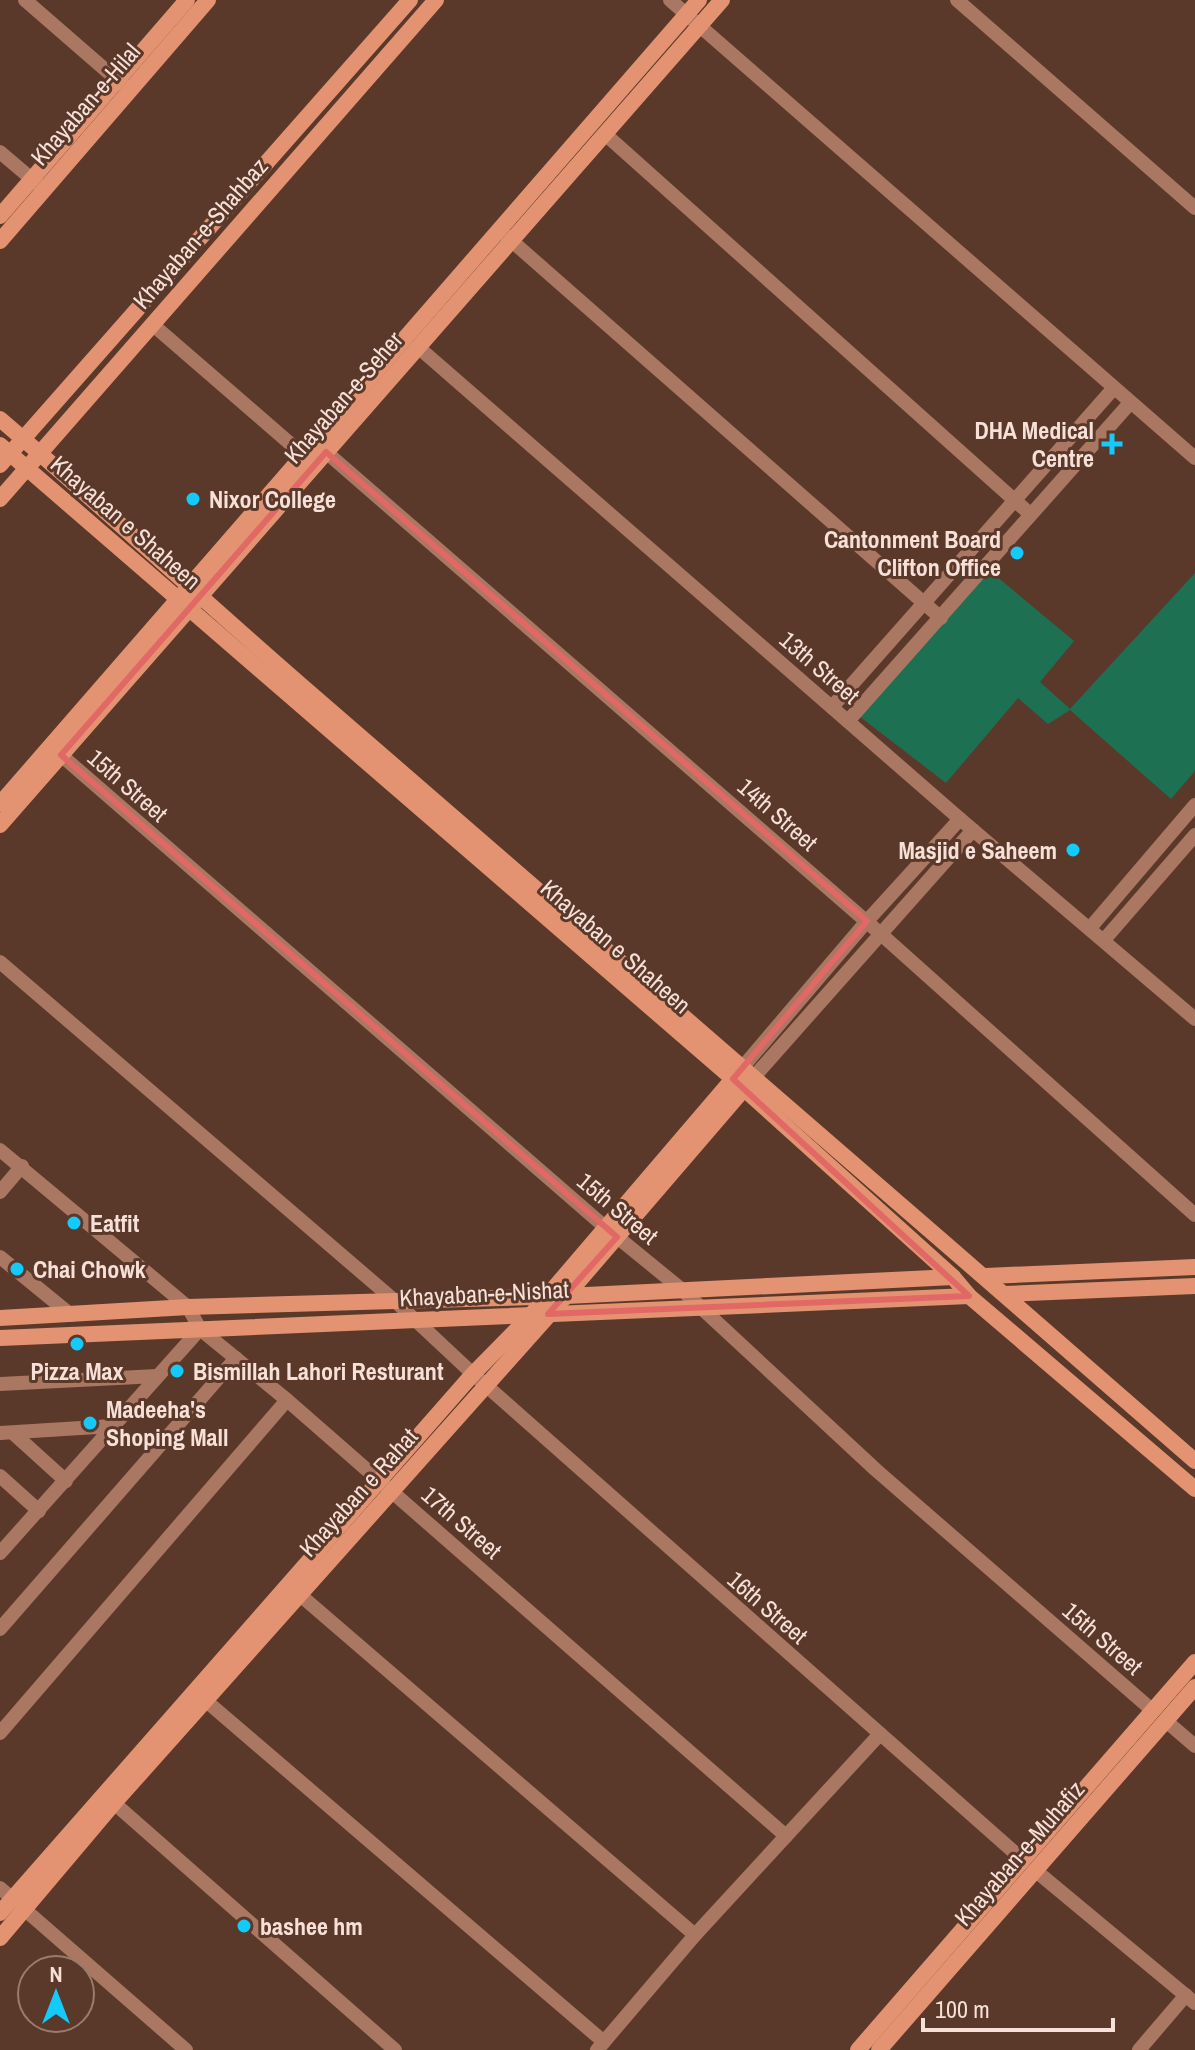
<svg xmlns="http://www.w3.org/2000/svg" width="1195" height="2050" font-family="'Archivo Narrow',sans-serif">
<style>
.green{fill:#1d7152}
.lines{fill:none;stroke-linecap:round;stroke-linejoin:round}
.street{stroke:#aa7762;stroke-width:14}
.secondary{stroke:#e39371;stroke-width:16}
.marked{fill:none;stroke:#e16865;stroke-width:6;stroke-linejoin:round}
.poi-dot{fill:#14cafb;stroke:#5b392a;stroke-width:3}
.labels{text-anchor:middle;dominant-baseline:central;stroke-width:6;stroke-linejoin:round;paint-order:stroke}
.street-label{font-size:24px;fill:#f6e0d7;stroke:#5b392a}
.poi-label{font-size:24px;font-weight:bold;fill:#f6e0d7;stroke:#5b392a;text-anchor:start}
</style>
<rect width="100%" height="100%" fill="#5b392a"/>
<polygon class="green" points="990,571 1074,641 1040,682 1070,709 1195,573 1195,771 1171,799 1070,710 1048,724 1018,698 946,783 859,716"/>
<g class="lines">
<g class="street">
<polyline points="25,0 124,86"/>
<polyline points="670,0 1195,458"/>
<polyline points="957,0 1195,208"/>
<polyline points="605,134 1030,514"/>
<polyline points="0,152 40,186"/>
<polyline points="505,235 941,618"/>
<polyline points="152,324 309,460"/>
<polyline points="418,347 960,819 1195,1019"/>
<polyline points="326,452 882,935 1195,1215"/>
<polyline points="832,707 1113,389"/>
<polyline points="848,721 1130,403"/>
<polyline points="54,749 605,1227 681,1289 876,1470 1152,1710"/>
<polyline points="1090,928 1195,805"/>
<polyline points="1104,940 1195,835"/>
<polyline points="0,962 395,1301 473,1374 1023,1860"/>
<polyline points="741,1069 867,921 960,819"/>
<polyline points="753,1078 973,830"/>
<polyline points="0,1150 188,1307 200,1329 287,1400 786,1836"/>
<polyline points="0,1192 22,1166"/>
<polyline points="0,1257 71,1315"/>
<polyline points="0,1384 157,1376"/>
<polyline points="0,1433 113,1426"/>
<polyline points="13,1433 66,1481"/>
<polyline points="0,1476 39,1511"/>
<polyline points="0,1553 200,1329"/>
<polyline points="299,1594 695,1935"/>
<polyline points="0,1629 236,1358"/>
<polyline points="205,1700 604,2042"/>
<polyline points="1166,1721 1195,1746"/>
<polyline points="0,1733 287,1400"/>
<polyline points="114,1803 395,2050"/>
<polyline points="1036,1871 1195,2003"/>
<polyline points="0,1888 186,2050"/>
<polyline points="597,2050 695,1935 880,1734"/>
<polyline points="1139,2050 1186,1995"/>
</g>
<g class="secondary">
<polyline points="0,216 187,0"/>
<polyline points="0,241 208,0"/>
<path d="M0 419C105 509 206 603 310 693 605 950 901 1204 1195 1461"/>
<polyline points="0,445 732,1078 953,1277 969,1296 1195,1489"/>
<polyline points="0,465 410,0"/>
<polyline points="0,499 436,0"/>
<polyline points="0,804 699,0"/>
<polyline points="0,825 722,0"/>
<polyline points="986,1276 1195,1267"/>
<polyline points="1005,1294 1195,1286"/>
<polyline points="0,1318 188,1307 566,1296 953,1277"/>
<polyline points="0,1338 969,1296"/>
<polyline points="0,1913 473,1374 531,1315 738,1073"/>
<polyline points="0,1938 114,1803 566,1296 749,1083"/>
<polyline points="858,2050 1195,1662"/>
<polyline points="879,2050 1195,1687"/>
</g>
</g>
<path class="marked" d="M326 452 867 921 733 1079 969 1296 548 1314 617 1237 61 755Z"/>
<g class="poi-dot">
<path d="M1108 432h8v8h8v8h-8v8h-8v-8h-8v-8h8z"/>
<circle cx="193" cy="499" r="8"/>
<circle cx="1017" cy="553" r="8"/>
<circle cx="1073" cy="850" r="8"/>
<circle cx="74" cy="1223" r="8"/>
<circle cx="17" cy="1269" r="8"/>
<circle cx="77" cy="1344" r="8"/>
<circle cx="177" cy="1371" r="8"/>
<circle cx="90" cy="1423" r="8"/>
<circle cx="244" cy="1926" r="8"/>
</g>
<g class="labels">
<g class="street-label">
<text transform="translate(85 104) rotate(-49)">Khayaban-e-Hilal</text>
<text transform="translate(200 233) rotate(-49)">Khayaban-e-Shahbaz</text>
<text transform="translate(343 397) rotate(-49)">Khayaban-e-Seher</text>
<text transform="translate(126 522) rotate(41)">Khayaban e Shaheen</text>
<text transform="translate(820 667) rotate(41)">13th Street</text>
<text transform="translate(128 785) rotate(41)">15th Street</text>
<text transform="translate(778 814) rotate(41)">14th Street</text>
<text transform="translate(616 946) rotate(41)">Khayaban e Shaheen</text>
<text transform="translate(618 1208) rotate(40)">15th Street</text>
<text transform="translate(484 1293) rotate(-3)">Khayaban-e-Nishat</text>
<text transform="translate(358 1492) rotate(-48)">Khayaban e Rahat</text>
<text transform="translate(462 1522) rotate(41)">17th Street</text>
<text transform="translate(768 1607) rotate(41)">16th Street</text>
<text transform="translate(1103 1638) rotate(41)">15th Street</text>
<text transform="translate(1019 1853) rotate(-49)">Khayaban-e-Muhafiz</text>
</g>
<g class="poi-label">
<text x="1094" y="430" text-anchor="end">DHA Medical<tspan x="1094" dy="28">Centre</tspan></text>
<text x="209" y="499">Nixor College</text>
<text x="1001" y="539" text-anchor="end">Cantonment Board<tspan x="1001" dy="28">Clifton Office</tspan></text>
<text x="1057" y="850" text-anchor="end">Masjid e Saheem</text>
<text x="90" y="1223">Eatfit</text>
<text x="33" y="1269">Chai Chowk</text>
<text x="77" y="1371" text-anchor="middle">Pizza Max</text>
<text x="193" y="1371">Bismillah Lahori Resturant</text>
<text x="106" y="1409">Madeeha's<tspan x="106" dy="28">Shoping Mall</tspan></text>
<text x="260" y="1926">bashee hm</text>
</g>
</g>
<g transform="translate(56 1994)"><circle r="38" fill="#5b392a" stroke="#997c6f" stroke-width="2"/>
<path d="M0-6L14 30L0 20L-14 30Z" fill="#14cafb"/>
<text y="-12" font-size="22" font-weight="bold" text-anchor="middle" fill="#f6e0d7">N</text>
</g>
<path d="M923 2018v12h190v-12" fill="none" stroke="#f6e0d7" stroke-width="4"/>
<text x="935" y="2018" font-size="24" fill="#f6e0d7" stroke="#5b392a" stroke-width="6" paint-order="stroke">100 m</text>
</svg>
